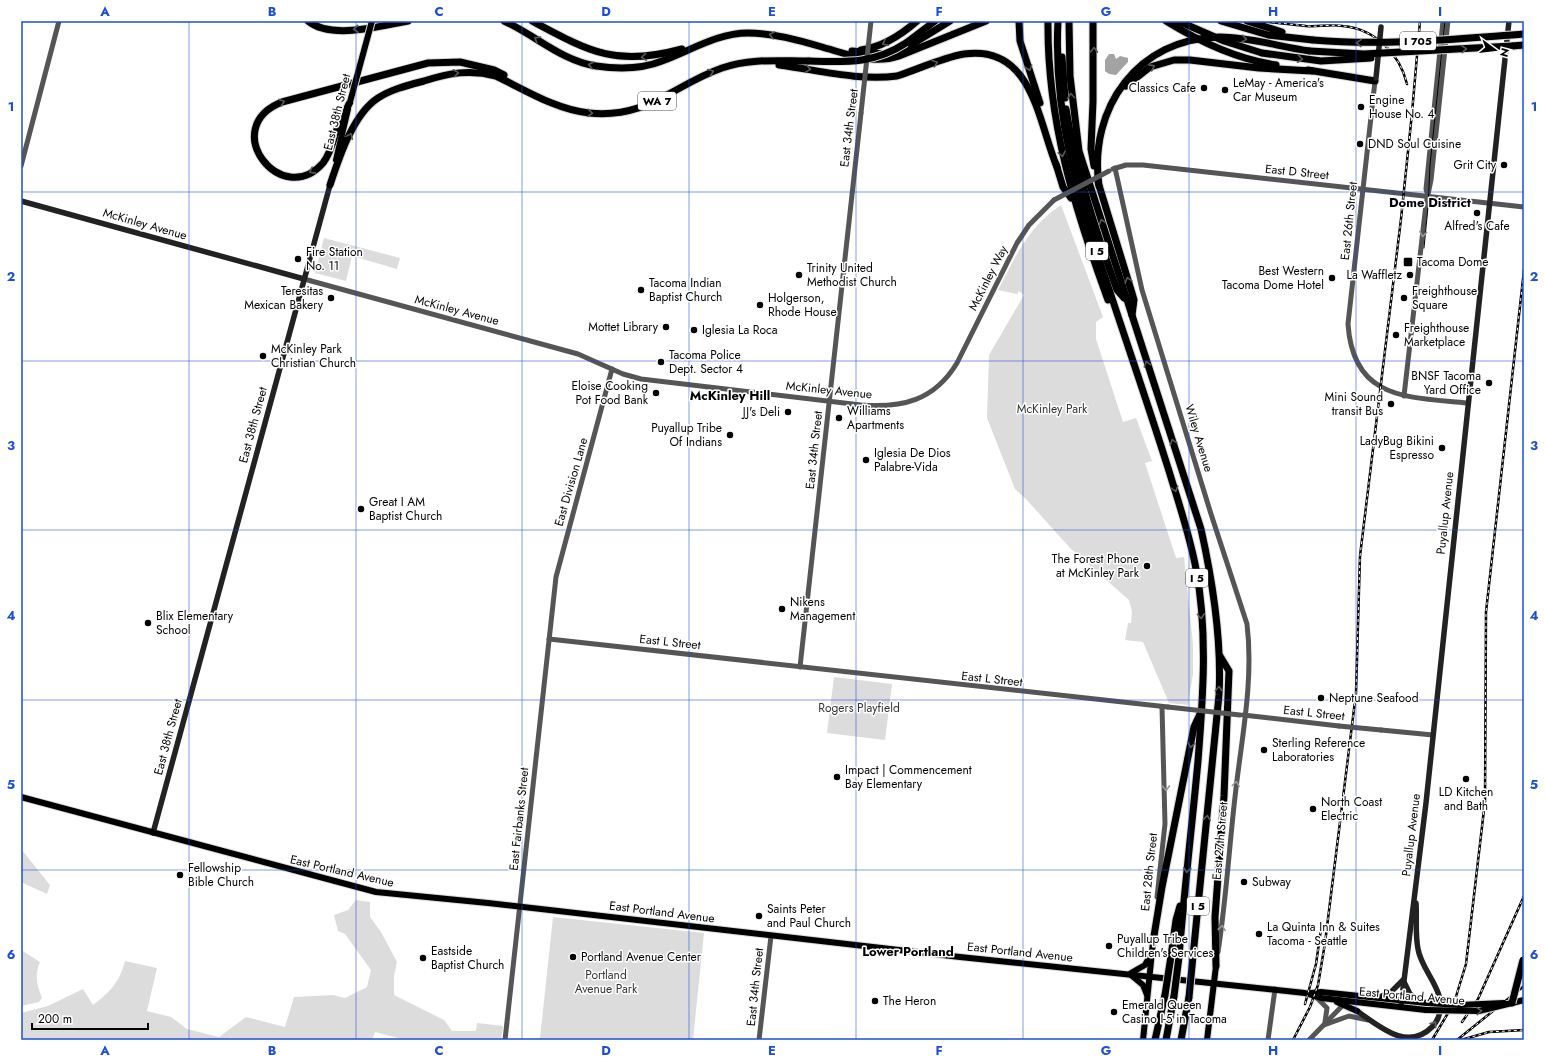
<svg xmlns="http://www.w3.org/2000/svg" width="1545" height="1061" font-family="Jost,sans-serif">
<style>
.green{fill:#dcdcdc}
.water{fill:#a3a3a3}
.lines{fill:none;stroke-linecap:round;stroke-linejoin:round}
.primary-casing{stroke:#dbdbdb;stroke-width:8}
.motorway-casing{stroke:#dbdbdb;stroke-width:9}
.tertiary{stroke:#555;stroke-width:5}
.secondary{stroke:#222;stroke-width:5.5}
.primary{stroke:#000;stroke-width:6}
.motorway{stroke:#000;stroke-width:7}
.tram{stroke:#000;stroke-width:1}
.rail-casing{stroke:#000;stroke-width:2.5}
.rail{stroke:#fff;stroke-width:1;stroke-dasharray:3;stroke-linecap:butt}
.primary-bridge-casing{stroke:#dbdbdb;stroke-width:8;stroke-linecap:butt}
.trunk-bridge-casing{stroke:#dbdbdb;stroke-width:9;stroke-linecap:butt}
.motorway-bridge-casing{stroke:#dbdbdb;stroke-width:9;stroke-linecap:butt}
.tertiary-bridge{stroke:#555;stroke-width:5}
.secondary-bridge{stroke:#222;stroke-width:5.5}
.primary-bridge{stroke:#000;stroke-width:6}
.trunk-bridge{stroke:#000;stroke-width:7}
.motorway-bridge{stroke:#000;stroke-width:7}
.oneway{stroke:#595959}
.oneway2{stroke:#999}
.oneway3{stroke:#646464}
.grid{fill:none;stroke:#1d4ed8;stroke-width:1;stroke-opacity:0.55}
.poi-dot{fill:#000;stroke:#fff;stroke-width:1.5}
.labels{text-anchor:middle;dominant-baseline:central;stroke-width:3;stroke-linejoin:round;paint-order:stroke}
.shield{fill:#fff;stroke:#4c4c4c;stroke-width:1}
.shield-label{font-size:11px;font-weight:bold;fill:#000}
.poi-label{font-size:12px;fill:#000;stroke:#fff;text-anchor:start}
.street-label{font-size:12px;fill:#000;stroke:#fff}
.park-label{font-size:12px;fill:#333;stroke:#fff}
.neighbourhood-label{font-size:13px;font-weight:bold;fill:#000;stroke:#fff}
.neatline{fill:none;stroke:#1d4ed8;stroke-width:1.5}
.grid-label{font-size:13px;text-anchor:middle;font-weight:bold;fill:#1d4ed8}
</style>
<rect width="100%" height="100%" fill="#fff"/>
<g class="green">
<path d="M1061 205 1103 317 1096 322V339L1123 422 1136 418 1152 461 1145 463 1176 558 1184 557 1193 644V674L1188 705 1169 703 1143 642 1125 640 1128 623H1131L1132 612 1129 600 1070 548 1026 499 1015 489 987 418 989 355 1024 295 1019 291 1017 294 998 290C1016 256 1028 227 1061 205Z"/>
<polygon points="324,238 400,258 397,269 352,256 346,281 315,273"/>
<polygon points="834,677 892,684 885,740 827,733"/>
<polygon points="21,849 50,885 47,894 21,882"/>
<path d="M356 900 370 902V917L381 932 397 962 394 976V995L444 1020 452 1031H476L477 1023 503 1026 501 1040H406L375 1032 372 1040H21V1013L48 1006 83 989 93 1005C111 991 119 983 125 961L157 968 147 1011 171 1017 187 1029 219 1037 246 1017 285 1027 294 997 333 995 345 998 367 987 371 970 345 934 338 931 334 915 348 910Z"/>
<polygon points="553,917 704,933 693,1040 537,1040 540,1038"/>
<path d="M21 950 40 962C34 976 37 984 42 998L39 1002 21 1006Z"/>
</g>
<polygon class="water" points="1109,54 1114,54 1116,59 1120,56 1128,58 1128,62 1116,75 1109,74 1105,71 1105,60"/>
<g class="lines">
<g class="primary-casing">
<g id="primary">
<polyline points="336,160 348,109"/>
<polyline points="21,797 376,892 488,903 960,957 1305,993 1321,998 1426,1010"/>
<polyline points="1131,973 1145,965 1150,956"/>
<polyline points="1131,975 1143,985 1147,995"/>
<polyline points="1311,993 1321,992 1427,1003"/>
<polyline points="1337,1002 1357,1011"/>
<polyline points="1512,1003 1524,1000"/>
<polyline points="1143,1040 1153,942"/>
<polyline points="1207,1040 1216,966"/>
</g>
</g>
<g class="motorway-casing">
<g id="motorway">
<path d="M308 21C331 40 380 26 408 21"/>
<path d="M504 21C535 35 562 61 596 66 617 69 642 69 662 61 690 51 717 33 748 33 773 33 798 40 822 47 847 54 873 65 899 56L986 21"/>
<path d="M532 21C590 52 616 67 682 49"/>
<polyline points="1019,21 1020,41 1040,103"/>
<path d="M1048 21C1047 120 1074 207 1108 300"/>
<path d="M1058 21C1053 116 1079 200 1109 289 1129 350 1150 410 1169 471 1179 504 1190 536 1196 569 1208 632 1203 697 1198 761 1192 826 1184 892 1179 957"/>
<path d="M1069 21 1070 76 1079 151 1201 529C1213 583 1222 640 1219 695L1193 956"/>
<polyline points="1093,21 1093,101 1091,149 1094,166"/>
<path d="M1166 21C1200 42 1236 59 1276 65"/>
<polyline points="1178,21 1224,41 1262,53"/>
<polyline points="1221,21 1268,35 1313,40"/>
<polyline points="1247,21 1282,32"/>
<polyline points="906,43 935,21"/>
<polyline points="1512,46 1524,45"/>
<path d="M861 50C883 47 901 35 917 21"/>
<polyline points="899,50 911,45 950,21"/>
<polyline points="852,51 883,54"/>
<polyline points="1062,57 1065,98"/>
<path d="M779 65C818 70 858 81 897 76 919 69 941 58 964 54 1033 44 1038 122 1057 167"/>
<polyline points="1308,70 1375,81"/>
<polyline points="1126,86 1150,67 1174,60 1190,60 1259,68 1312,71"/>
<path d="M350 102C346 110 342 118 338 126 334 138 331 153 323 163 282 210 217 128 282 102L428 63 460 62 494 70 504 75"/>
<path d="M1066 109C1076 171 1096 231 1117 290L1124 298"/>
<polyline points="1056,164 1063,187 1071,198"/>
<polyline points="1098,182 1132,293 1134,300 1132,315"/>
<path d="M330 185C339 158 353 114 378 98 392 89 409 85 424 81 449 73 470 69 496 76 525 90 557 110 589 113 648 119 673 85 722 68 750 58 780 61 809 61"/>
<path d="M1099 186C1088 108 1138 38 1220 37 1250 37 1280 47 1310 51"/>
<polyline points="1153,942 1162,887 1194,727 1200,714"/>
<polyline points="1171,956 1176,920 1180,906"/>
<polyline points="1216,966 1215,917 1224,796 1229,671 1220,656"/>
<polyline points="1155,1040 1165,995"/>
<polyline points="1166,1040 1174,996"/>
<polyline points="1181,1040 1189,997"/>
</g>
</g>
<g class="tertiary">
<path d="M1375 81 1348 324C1353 400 1407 397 1467 403"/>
<polyline points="21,166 59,21"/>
<path d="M1115 168 1142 290 1211 514 1247 624C1254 682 1241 741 1235 797 1229 849 1226 901 1218 952"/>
<polyline points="1113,169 1126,165 1143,165 1524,207"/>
<polyline points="1428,196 1426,189 1443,21"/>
<path d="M304 279 578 354 623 374 641 379 861 405C902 408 934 401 957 363L1017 243 1029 225 1054 200"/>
<polyline points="1404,396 1426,204 1431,180 1448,21"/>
<polyline points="549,639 1168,707"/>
<polyline points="800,667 861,113"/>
<polyline points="1243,715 1339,726"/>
<polyline points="1381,730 1433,735"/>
<polyline points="1157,897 1165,824 1162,707"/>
<polyline points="1316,997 1327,1008 1325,1022"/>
<polyline points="1324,1025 1349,1016 1368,1020"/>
<polyline points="505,1040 556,577 612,369"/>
<polyline points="759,1040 771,936"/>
<polyline points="1268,1040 1275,989"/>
<polyline points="1309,1040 1345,1003"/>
</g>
<g class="secondary">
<polyline points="21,201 304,279"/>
<polyline points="153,833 330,185"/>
<polyline points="1404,982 1410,994 1421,1002"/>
<polyline points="1379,997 1391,992 1403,980"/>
<polyline points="1401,1005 1426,803 1509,21"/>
<path d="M1357 1011C1379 1026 1407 1052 1432 1027 1439 1020 1442 1009 1440 999 1436 981 1421 967 1418 949 1415 934 1417 918 1416 903"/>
</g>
<use href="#primary" class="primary"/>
<use href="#motorway" class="motorway"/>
<polyline class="tram" points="1424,248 1428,207 1430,165 1445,21"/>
<g class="rail-casing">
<g id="rail">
<path d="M1260 21C1276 23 1291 24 1306 26 1318 27 1331 24 1343 26 1375 29 1400 54 1407 84"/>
<polyline points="1305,1004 1316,964 1321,929"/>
<polyline points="1462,1022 1478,999 1524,896"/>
<polyline points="1293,1040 1310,1007 1318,985 1325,943 1356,693 1360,556 1401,219 1412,113 1420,21"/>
<polyline points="1432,1040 1454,1003 1466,964 1485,801 1486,612 1524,270"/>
<polyline points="1457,1040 1524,986"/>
<polyline points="1461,1040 1489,1032 1524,1030"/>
</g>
</g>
<use href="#rail" class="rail"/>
<g class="primary-bridge-casing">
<g id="primary-bridge">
<polyline points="350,102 372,21"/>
<polyline points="1427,1003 1460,1005 1504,1003"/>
<polyline points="1426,1010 1479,1011 1512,1003"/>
</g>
</g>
<g class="trunk-bridge-casing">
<polyline id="trunk-bridge" points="1512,1003 1523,960"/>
</g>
<g class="motorway-bridge-casing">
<g id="motorway-bridge">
<path d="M1313 40C1383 46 1453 39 1524 34"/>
<polyline points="1310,51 1364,54 1512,46"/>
<polyline points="1262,53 1321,61 1371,58"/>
<path d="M809 61C846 62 874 64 906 43"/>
<polyline points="1165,995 1171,956"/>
<polyline points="1174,996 1179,957"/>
<polyline points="1189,997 1193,956"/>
</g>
</g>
<g class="tertiary-bridge">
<polyline points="861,113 871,21"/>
<polyline points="1054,200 1109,171"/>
<polyline points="1168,707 1240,715"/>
<polyline points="1339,726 1381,730"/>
</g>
<polyline class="secondary-bridge" points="1376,78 1381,27"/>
<use href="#primary-bridge" class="primary-bridge"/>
<use href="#trunk-bridge" class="trunk-bridge"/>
<use href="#motorway-bridge" class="motorway-bridge"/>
</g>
<defs><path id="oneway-chevron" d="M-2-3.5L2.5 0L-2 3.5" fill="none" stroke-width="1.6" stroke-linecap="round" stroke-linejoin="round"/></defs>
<g class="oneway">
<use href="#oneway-chevron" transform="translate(356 29) rotate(175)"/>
<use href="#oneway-chevron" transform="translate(772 35) rotate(-170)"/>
<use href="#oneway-chevron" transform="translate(537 39) rotate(-148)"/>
<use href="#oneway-chevron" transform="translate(1244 39) rotate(9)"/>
<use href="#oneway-chevron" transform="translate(885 43) rotate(154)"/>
<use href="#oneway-chevron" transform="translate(1359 43) rotate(-179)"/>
<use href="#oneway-chevron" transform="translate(1464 49) rotate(-3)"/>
<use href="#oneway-chevron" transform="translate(1094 50) rotate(-89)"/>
<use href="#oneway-chevron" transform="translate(644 57) rotate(175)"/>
<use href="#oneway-chevron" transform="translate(1300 59) rotate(7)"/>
<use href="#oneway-chevron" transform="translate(935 63) rotate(-20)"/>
<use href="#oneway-chevron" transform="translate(591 65) rotate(-168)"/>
<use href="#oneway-chevron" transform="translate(1152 67) rotate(-26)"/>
<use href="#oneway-chevron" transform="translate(1029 68) rotate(71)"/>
<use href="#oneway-chevron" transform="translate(808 69) rotate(8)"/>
<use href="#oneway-chevron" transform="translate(711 72) rotate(-23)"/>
<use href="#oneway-chevron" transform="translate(456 73) rotate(-8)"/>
<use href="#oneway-chevron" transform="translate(1071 96) rotate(-95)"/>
<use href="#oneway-chevron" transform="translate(282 102) rotate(-20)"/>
<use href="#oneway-chevron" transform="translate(590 113) rotate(5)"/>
<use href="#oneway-chevron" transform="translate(350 136) rotate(-66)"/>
<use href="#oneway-chevron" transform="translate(1062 154) rotate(78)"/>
<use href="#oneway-chevron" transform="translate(312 171) rotate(152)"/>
<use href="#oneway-chevron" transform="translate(1102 222) rotate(-107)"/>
<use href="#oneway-chevron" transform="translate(1128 280) rotate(-106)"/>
<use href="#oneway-chevron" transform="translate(1147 364) rotate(-109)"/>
<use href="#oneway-chevron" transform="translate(1173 442) rotate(-108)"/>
<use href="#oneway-chevron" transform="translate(1175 489) rotate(73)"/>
<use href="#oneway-chevron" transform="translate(1201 616) rotate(85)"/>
<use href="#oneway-chevron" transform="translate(1219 689) rotate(-87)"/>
<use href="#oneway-chevron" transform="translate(1191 745) rotate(100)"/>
<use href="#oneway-chevron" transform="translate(1207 818) rotate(-84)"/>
<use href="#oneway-chevron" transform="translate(1187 870) rotate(97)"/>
<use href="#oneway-chevron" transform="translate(1479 1011) rotate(-5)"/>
</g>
<g class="oneway2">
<use href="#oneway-chevron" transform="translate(1423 234) rotate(96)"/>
<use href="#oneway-chevron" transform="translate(1236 784) rotate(-83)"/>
<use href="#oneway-chevron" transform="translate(1166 788) rotate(89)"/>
<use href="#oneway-chevron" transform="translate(1222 928) rotate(-81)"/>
</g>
<use class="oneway3" href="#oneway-chevron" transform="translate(1434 1024) rotate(-55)"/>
<path class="grid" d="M189 21V1040M356 21V1040M522 21V1040M689 21V1040M856 21V1040M1023 21V1040M1189 21V1040M1356 21V1040M21 192H1524M21 361H1524M21 530H1524M21 700H1524M21 870H1524"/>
<g class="poi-dot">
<circle cx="1204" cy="88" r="4"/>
<circle cx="1225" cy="90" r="4"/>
<circle cx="1361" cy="107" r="4"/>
<circle cx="1360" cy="144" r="4"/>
<circle cx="1504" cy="165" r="4"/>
<circle cx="1477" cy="213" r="4"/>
<circle cx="298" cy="259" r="4"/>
<rect x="1403" y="257" width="10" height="10" rx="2"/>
<circle cx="799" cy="275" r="4"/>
<circle cx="1410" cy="275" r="4"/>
<circle cx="1332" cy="278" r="4"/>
<circle cx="641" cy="290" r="4"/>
<circle cx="331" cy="298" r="4"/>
<circle cx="1404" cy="298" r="4"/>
<circle cx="760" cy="305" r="4"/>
<circle cx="666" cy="327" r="4"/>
<circle cx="694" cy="330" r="4"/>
<circle cx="1396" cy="335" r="4"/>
<circle cx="263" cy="356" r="4"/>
<circle cx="661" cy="362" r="4"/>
<circle cx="1489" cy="383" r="4"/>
<circle cx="656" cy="393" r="4"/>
<circle cx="1391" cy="404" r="4"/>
<circle cx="788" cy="412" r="4"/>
<circle cx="839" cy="418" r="4"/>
<circle cx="730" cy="435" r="4"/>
<circle cx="1442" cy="448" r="4"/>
<circle cx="866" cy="460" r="4"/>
<circle cx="361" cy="509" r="4"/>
<circle cx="1147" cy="566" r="4"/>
<circle cx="782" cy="609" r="4"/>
<circle cx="148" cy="623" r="4"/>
<circle cx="1321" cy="698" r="4"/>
<circle cx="1264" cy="750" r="4"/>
<circle cx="837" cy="777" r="4"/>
<circle cx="1466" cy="779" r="4"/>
<circle cx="1313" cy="809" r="4"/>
<circle cx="180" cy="875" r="4"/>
<circle cx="1244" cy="882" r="4"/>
<circle cx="759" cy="916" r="4"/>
<circle cx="1259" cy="934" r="4"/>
<circle cx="1109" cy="946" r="4"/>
<circle cx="573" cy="957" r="4"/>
<circle cx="423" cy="958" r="4"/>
<circle cx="875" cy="1001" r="4"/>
<circle cx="1114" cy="1012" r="4"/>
</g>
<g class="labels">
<g class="shield">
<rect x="1400" y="32" width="36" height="18" rx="3"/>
<rect x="638" y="92" width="38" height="18" rx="3"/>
<rect x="1086" y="242" width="22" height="18" rx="3"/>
<rect x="1186" y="569" width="22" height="18" rx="3"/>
<rect x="1187" y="897" width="22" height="18" rx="3"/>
</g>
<g class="shield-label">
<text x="1418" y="41">I 705</text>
<text x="657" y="101">WA 7</text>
<text x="1097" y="251">I 5</text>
<text x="1197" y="578">I 5</text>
<text x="1198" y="906">I 5</text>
</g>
<g class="poi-label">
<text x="1233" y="83">LeMay - America's<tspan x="1233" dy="14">Car Museum</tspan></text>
<text x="1196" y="88" text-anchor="end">Classics Cafe</text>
<text x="1369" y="100">Engine<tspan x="1369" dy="14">House No. 4</tspan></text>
<text x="1368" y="144">DND Soul Cuisine</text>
<text x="1496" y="165" text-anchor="end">Grit City</text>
<text x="1477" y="226" text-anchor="middle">Alfred's Cafe</text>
<text x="306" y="252">Fire Station<tspan x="306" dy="14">No. 11</tspan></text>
<text x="1417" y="262">Tacoma Dome</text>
<text x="807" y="268">Trinity United<tspan x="807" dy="14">Methodist Church</tspan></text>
<text x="1324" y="271" text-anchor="end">Best Western<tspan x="1324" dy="14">Tacoma Dome Hotel</tspan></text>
<text x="1402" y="275" text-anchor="end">La Waffletz</text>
<text x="649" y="283">Tacoma Indian<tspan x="649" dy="14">Baptist Church</tspan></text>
<text x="323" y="291" text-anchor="end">Teresitas<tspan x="323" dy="14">Mexican Bakery</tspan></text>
<text x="1412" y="291">Freighthouse<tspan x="1412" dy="14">Square</tspan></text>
<text x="768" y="298">Holgerson,<tspan x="768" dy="14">Rhode House</tspan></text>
<text x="658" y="327" text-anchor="end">Mottet Library</text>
<text x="1404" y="328">Freighthouse<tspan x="1404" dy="14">Marketplace</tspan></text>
<text x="702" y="330">Iglesia La Roca</text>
<text x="271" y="349">McKinley Park<tspan x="271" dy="14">Christian Church</tspan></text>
<text x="669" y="355">Tacoma Police<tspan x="669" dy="14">Dept. Sector 4</tspan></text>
<text x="1481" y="376" text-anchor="end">BNSF Tacoma<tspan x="1481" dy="14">Yard Office</tspan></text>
<text x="648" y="386" text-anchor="end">Eloise Cooking<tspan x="648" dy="14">Pot Food Bank</tspan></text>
<text x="1383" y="397" text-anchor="end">Mini Sound<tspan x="1383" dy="14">transit Bus</tspan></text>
<text x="847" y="411">Williams<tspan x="847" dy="14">Apartments</tspan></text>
<text x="780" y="412" text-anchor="end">JJ's Deli</text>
<text x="722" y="428" text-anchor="end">Puyallup Tribe<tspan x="722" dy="14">Of Indians</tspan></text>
<text x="1434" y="441" text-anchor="end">LadyBug Bikini<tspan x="1434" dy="14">Espresso</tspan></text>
<text x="874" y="453">Iglesia De Dios<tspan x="874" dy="14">Palabre-Vida</tspan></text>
<text x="369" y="502">Great I AM<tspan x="369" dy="14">Baptist Church</tspan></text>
<text x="1139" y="559" text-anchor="end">The Forest Phone<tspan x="1139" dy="14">at McKinley Park</tspan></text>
<text x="790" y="602">Nikens<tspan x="790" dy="14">Management</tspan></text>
<text x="156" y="616">Blix Elementary<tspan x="156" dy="14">School</tspan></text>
<text x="1329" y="698">Neptune Seafood</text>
<text x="1272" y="743">Sterling Reference<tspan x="1272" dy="14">Laboratories</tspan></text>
<text x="845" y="770">Impact | Commencement<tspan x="845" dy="14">Bay Elementary</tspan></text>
<text x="1466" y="792" text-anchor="middle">LD Kitchen<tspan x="1466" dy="14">and Bath</tspan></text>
<text x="1321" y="802">North Coast<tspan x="1321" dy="14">Electric</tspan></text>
<text x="188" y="868">Fellowship<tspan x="188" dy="14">Bible Church</tspan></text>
<text x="1252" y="882">Subway</text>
<text x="767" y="909">Saints Peter<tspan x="767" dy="14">and Paul Church</tspan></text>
<text x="1267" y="927">La Quinta Inn &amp; Suites<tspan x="1267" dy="14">Tacoma - Seattle</tspan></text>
<text x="1117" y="939">Puyallup Tribe<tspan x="1117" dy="14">Children's Services</tspan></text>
<text x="431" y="951">Eastside<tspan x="431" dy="14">Baptist Church</tspan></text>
<text x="581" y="957">Portland Avenue Center</text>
<text x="883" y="1001">The Heron</text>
<text x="1122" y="1005">Emerald Queen<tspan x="1122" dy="14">Casino I-5 in Tacoma</tspan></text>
</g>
<g class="street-label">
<text transform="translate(337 112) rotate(-76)">East 38th Street</text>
<text transform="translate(849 128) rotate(-83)">East 34th Street</text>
<text transform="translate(1297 172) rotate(6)">East D Street</text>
<text transform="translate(1349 221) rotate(-84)">East 26th Street</text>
<text transform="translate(145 224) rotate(16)">McKinley Avenue</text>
<text transform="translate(988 278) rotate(-63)">McKinley Way</text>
<text transform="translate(457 310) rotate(15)">McKinley Avenue</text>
<text transform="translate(829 390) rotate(6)">McKinley Avenue</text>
<text transform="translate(253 425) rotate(-75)">East 38th Street</text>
<text transform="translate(1199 438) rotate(73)">Wiley Avenue</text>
<text transform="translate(814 450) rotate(-84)">East 34th Street</text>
<text transform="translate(571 482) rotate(-74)">East Division Lane</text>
<text transform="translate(1445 513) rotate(-84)">Puyallup Avenue</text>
<text transform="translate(670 642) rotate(6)">East L Street</text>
<text transform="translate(992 679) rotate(6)">East L Street</text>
<text transform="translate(1314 713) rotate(6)">East L Street</text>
<text transform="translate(168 737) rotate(-75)">East 38th Street</text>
<text transform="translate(519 819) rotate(-84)">East Fairbanks Street</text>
<text transform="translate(1411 835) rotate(-83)">Puyallup Avenue</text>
<text transform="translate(1220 841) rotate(-85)">East 27th Street</text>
<text transform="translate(342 871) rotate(13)">East Portland Avenue</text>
<text transform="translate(1149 872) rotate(-84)">East 28th Street</text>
<text transform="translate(662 912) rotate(7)">East Portland Avenue</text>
<text transform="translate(1020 952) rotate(6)">East Portland Avenue</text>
<text transform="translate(755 987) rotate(-84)">East 34th Street</text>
<text transform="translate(1412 996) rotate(5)">East Portland Avenue</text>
</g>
<g class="park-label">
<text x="1052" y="409">McKinley Park</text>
<text x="859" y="708">Rogers Playfield</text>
<text x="606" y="975">Portland<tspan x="606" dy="14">Avenue Park</tspan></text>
</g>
<g class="neighbourhood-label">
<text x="1430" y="202">Dome District</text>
<text x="730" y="395">McKinley Hill</text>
<text x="908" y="951">Lower Portland</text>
</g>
</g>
<rect width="1545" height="1061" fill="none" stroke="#ffffff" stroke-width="44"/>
<g transform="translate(1495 50) rotate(105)" stroke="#ffffff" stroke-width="3" paint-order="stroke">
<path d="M0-3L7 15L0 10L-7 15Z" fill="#000000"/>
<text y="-6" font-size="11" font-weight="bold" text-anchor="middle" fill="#000000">N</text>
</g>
<path d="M32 1023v6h116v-6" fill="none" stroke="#000000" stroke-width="2"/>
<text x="38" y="1023" font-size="12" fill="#000000" stroke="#ffffff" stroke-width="3" paint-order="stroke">200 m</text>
<rect x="22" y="22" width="1501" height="1017" class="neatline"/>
<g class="grid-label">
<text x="105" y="16">A</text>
<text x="272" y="16">B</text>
<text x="439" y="16">C</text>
<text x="606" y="16">D</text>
<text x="772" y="16">E</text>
<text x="939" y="16">F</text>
<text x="1106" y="16">G</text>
<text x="1273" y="16">H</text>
<text x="1440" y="16">I</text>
<text x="11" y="111">1</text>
<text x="1534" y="111">1</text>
<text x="11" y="281">2</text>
<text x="1534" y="281">2</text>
<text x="11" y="450">3</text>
<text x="1534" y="450">3</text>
<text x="11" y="620">4</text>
<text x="1534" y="620">4</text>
<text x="11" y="789">5</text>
<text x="1534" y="789">5</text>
<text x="11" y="959">6</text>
<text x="1534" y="959">6</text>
<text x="105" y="1055">A</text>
<text x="272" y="1055">B</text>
<text x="439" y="1055">C</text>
<text x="606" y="1055">D</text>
<text x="772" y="1055">E</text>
<text x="939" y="1055">F</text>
<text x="1106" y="1055">G</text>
<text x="1273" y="1055">H</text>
<text x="1440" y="1055">I</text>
</g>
</svg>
